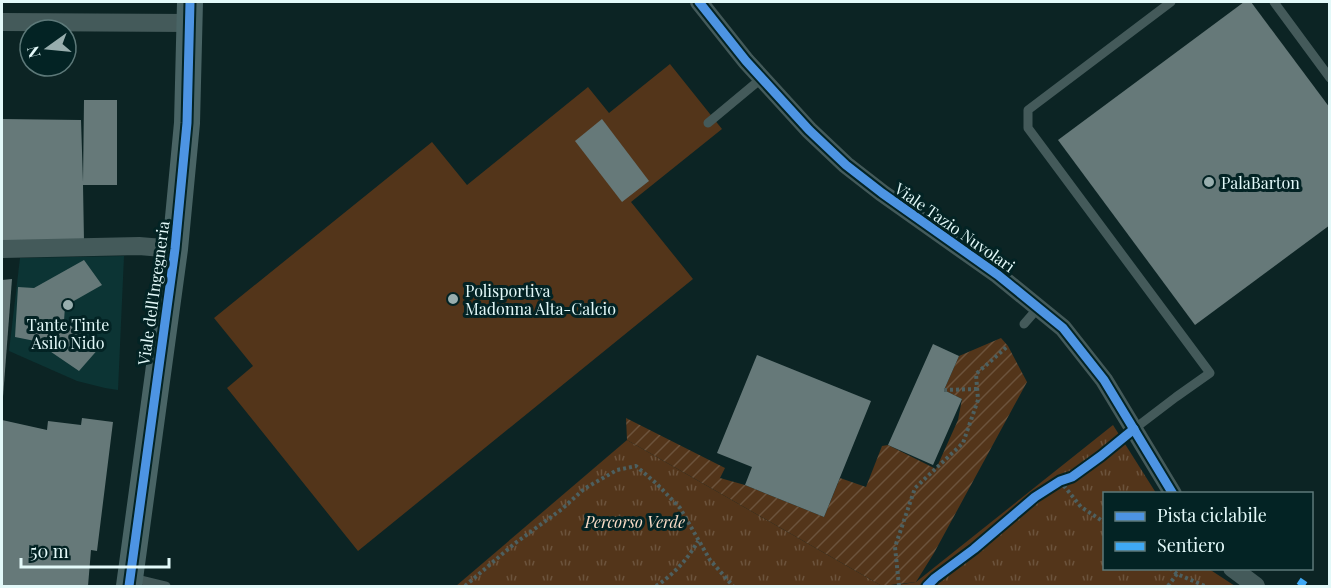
<svg xmlns="http://www.w3.org/2000/svg" width="1331" height="588" font-family="'Playfair Display',serif">
<style>
.built{fill:#0c3434}
.grass{fill:#53351a}
.park{fill:url(#park-tufts)}
.garden{fill:url(#garden-furrows)}
.building{fill:#667979}
.lines{fill:none;stroke-linecap:round;stroke-linejoin:round}
.path{stroke:#4d6060;stroke-width:4;stroke-dasharray:3 3;stroke-linecap:butt}
.lane{stroke:#445a5a;stroke-width:9}
.street{stroke:#445a5a;stroke-width:18}
.secondary{stroke:#496465;stroke-width:26}
.quiet{stroke:#3fa9f5;stroke-width:8;stroke-dasharray:15 8;stroke-linecap:butt}
.cycleway-casing{stroke:#032324;stroke-width:13}
.cycleway{stroke:#4d94e3;stroke-width:9}
.poi-dot{fill:#98aeae;stroke:#032324;stroke-width:2}
.labels{text-anchor:middle;dominant-baseline:central;stroke-width:6;stroke-linejoin:round;paint-order:stroke}
.poi-label{font-size:16px;fill:#e3f9f9;stroke:#032324;text-anchor:start}
.street-label{font-size:16px;fill:#e3f9f9;stroke:#032324}
.park-label{font-size:16px;font-style:italic;fill:#fadcc7;stroke:#032324}
</style>
<defs>
<pattern id="park-tufts" width="24" height="20" patternUnits="userSpaceOnUse" patternTransform="scale(1.5)"><rect width="24" height="20" fill="#53351a"/><path d="M3 7l-1-3M5 7V3M7 7l1-3M15 17l-1-3M17 17v-4M19 17l1-3" fill="none" stroke="#6c533c"/></pattern>
<pattern id="garden-furrows" width="10" height="10" patternUnits="userSpaceOnUse" patternTransform="scale(1.5)"><rect width="10" height="10" fill="#53351a"/><path d="M-1 1l2-2M0 10L10 0M9 11l2-2" fill="none" stroke="#6c533c"/></pattern>
</defs>
<rect width="100%" height="100%" fill="#0c2424"/>
<polygon class="built" points="124,256 118,390 105,388 77,381 9,351 20,258"/>
<polygon class="grass" points="670,64 722,129 631,202 693,279 358,551 227,388 253,366 214,318 432,142 467,185 588,87 609,113"/>
<g class="park">
<polygon points="1113,425 1156,493 1104,494 1104,568 1209,569 1235,586 890,586 916,582"/>
<polygon points="627,440 882,586 456,586"/>
</g>
<polygon class="garden" points="1001,338 1008,346 1027,382 934,553 916,582 882,586 627,440 626,418 725,468 720,478 745,485 824,517 840,478 866,487 882,446 888,445 936,469 958,420 962,399 944,390 959,356"/>
<g class="building">
<polygon points="1244,2 1251,2 1330,108 1330,225 1195,325 1058,140"/>
<polygon points="84,100 117,100 117,185 83,185 84,241 2,241 2,119 81,120 83,182"/>
<polygon points="602,119 649,181 622,202 575,141"/>
<polygon points="84,260 102,285 65,306 64,321 100,347 79,371 35,341 15,337 18,287 34,288"/>
<polygon points="12,279 3,397 2,397 2,280"/>
<polygon points="933,344 959,356 944,390 962,399 933,465 888,445"/>
<polygon points="757,355 871,401 824,517 745,485 752,467 717,453"/>
<polygon points="82,418 113,422 97,551 91,550 88,586 2,586 2,420 47,430 48,421 81,425"/>
</g>
<g class="lines">
<g class="path">
<polyline points="944,390 977,389"/>
<polyline points="1060,481 1081,507 1104,522"/>
<polyline points="1170,568 1177,574 1205,586"/>
<polyline points="465,586 514,544 562,509 584,489 617,470 636,466 657,484 680,508 710,560 733,586"/>
<path d="M656 586C673 575 688 559 698 541"/>
<polyline points="899,586 895,547 915,488 963,443 978,400 976,374 1008,346"/>
<polyline points="927,586 935,578 974,549 1035,497 1060,481 1072,477 1101,456 1119,441"/>
<polyline points="1168,586 1177,574"/>
</g>
<g class="lane">
<polyline points="1274,2 1330,78"/>
<polyline points="708,123 762,78"/>
<polyline points="1024,324 1038,308"/>
<polyline points="1134,429 1176,397 1210,373 1028,128 1028,110 1171,2"/>
<polyline points="133,578 166,586"/>
</g>
<g class="street">
<polyline points="699,2 746,61 809,130 846,165 882,193 998,275 1063,328 1104,380 1173,494"/>
<polyline points="2,22 190,23"/>
<polyline points="2,249 139,246 175,249"/>
<polyline points="1232,568 1256,586"/>
</g>
<polyline class="secondary" points="129,586 175,249 187,123 190,2"/>
<polyline class="quiet" points="1300,586 1304,580"/>
<g class="cycleway-casing">
<g id="cycleway">
<polyline points="699,2 746,61 809,130 846,165 882,193 998,275 1063,328 1104,380 1173,494"/>
<polyline points="129,586 175,249 187,123 190,2"/>
<polyline points="927,586 935,578 974,549 1035,497 1060,481 1072,477 1101,456 1134,429"/>
</g>
</g>
<use href="#cycleway" class="cycleway"/>
</g>
<g class="poi-dot">
<circle cx="1209" cy="182" r="6"/>
<circle cx="453" cy="299" r="6"/>
<circle cx="68" cy="305" r="6"/>
</g>
<g class="labels">
<g class="poi-label">
<text x="1221" y="182">PalaBarton</text>
<text x="465" y="290">Polisportiva<tspan x="465" dy="18">Madonna Alta-Calcio</tspan></text>
<text x="68" y="324" text-anchor="middle">Tante Tinte<tspan x="68" dy="18">Asilo Nido</tspan></text>
</g>
<g class="street-label">
<text transform="translate(955 227) rotate(35)">Viale Tazio Nuvolari</text>
<text transform="translate(153 293) rotate(-82)">Viale dell'Ingegneria</text>
</g>
<g class="park-label">
<text x="635" y="521">Percorso Verde</text>
</g>
</g>
<rect width="1331" height="588" fill="none" stroke="#e3f9f9" stroke-width="6"/>
<rect x="1103" y="492" width="210" height="78" fill="#032324" stroke="#5d7979" stroke-width="1.5"/>
<rect x="1115" y="512" width="30" height="9" fill="#4d94e3" stroke="#5d7979" stroke-width="1.5"/>
<text x="1157" y="522" font-size="18" fill="#e3f9f9">Pista ciclabile</text>
<rect x="1115" y="542" width="30" height="9" fill="#3fa9f5" stroke="#5d7979" stroke-width="1.5"/>
<text x="1157" y="552" font-size="18" fill="#e3f9f9">Sentiero</text>
<g transform="translate(48 48) rotate(255)"><circle r="28" fill="#032324" stroke="#5d7979" stroke-width="1.5"/>
<path d="M0-4.5L10 22L0 15L-10 22Z" fill="#98aeae"/>
<text y="-9" font-size="16" font-weight="bold" text-anchor="middle" fill="#e3f9f9">N</text>
</g>
<path d="M21 558v9h148v-9" fill="none" stroke="#e3f9f9" stroke-width="3"/>
<text x="30" y="558" font-size="18" fill="#e3f9f9" stroke="#032324" stroke-width="4.5" paint-order="stroke">50 m</text>
</svg>
